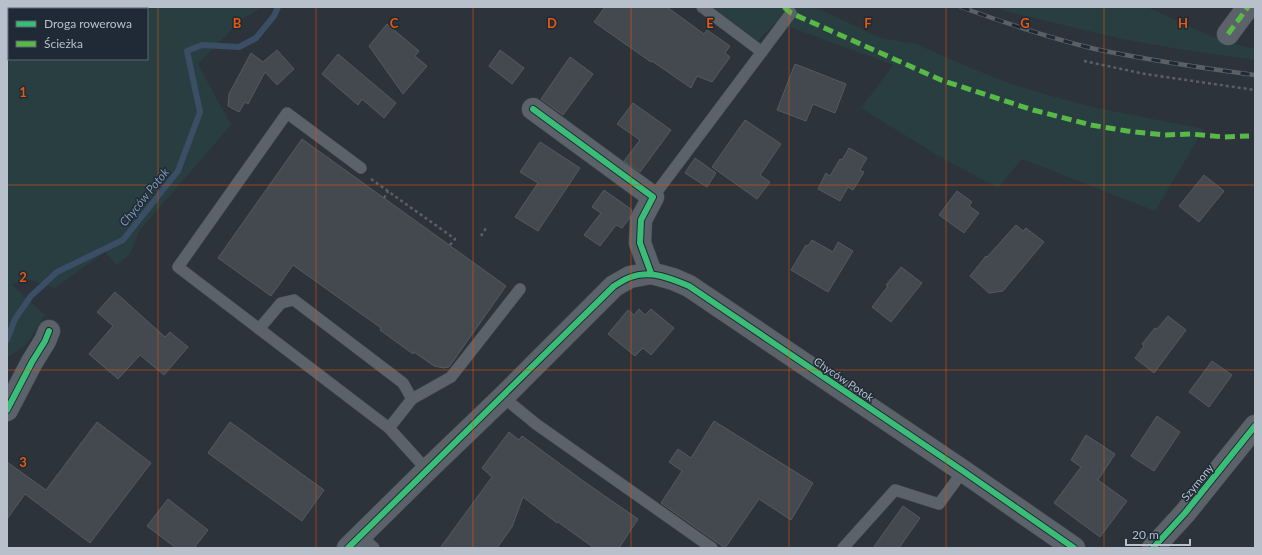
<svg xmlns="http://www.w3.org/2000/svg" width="1262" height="555" font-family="Lato,sans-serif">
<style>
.green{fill:#293e41}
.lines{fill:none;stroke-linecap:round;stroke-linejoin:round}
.stream{stroke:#3a4e66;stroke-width:6}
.building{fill:#43494f;stroke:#545a63}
.service-casing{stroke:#4a4f55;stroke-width:12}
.minor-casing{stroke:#4a4f55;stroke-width:23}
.tertiary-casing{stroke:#4a4f55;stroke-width:23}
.path{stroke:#5a6065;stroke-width:2.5;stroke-dasharray:3 3;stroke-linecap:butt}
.service{stroke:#5c6269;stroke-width:11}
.minor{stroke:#5c6269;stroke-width:22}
.tertiary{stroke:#5c6269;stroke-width:22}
.rail-casing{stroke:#5b6066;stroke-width:4.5}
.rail{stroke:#1f2a36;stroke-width:3;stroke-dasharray:9;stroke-linecap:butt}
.quiet{stroke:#58b947;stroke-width:5;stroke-dasharray:10 5;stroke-linecap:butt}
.cycleway-casing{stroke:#1f2a36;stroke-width:8}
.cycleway{stroke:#3abd76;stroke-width:6}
.grid{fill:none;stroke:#e8590c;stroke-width:1;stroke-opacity:0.55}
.labels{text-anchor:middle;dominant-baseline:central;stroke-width:3;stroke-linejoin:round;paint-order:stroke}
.street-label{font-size:11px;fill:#b7c0cb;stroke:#1f2a36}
.water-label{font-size:12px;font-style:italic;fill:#7e97b2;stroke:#1f2a36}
.grid-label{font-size:13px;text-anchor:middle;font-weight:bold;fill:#e8590c;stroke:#1f2a36;stroke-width:3;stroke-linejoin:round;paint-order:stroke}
</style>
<rect width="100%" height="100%" fill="#2c333b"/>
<g class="green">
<polygon points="87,7 263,7 241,20 198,64 231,125 140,230 130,254 116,265 105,252 55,288 24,278 12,285 45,315 27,344 7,358 7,58 9,56 9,59 147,59 147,9 84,9"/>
<polygon points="712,7 815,7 881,38 916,44 973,69 1011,84 1055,97 1097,108 1204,129 1155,211 1022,159 998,188 937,155 861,108 893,65 776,22 758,41"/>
<polygon points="995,7 1147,7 1208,35 1227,42 1255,49 1255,60 1178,49 1122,39 1009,12"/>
</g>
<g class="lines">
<polyline class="stream" points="7,340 15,319 31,296 57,272 123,240 178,171 200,112 187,51 202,45 239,47 256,38 274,16 278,7"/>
</g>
<g class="building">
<polygon points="605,7 667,7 704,34 707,30 730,46 725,53 730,57 712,82 697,76 691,88 652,61 651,62 594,22"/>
<polygon points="387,24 419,51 415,56 427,66 403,94 369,46"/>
<polygon points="277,50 294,69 277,85 265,72 248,104 245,102 239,112 228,106 229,94 251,53 263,62"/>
<polygon points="500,50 524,68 512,84 489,66"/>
<polygon points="338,54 396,103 384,118 362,99 358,105 322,74"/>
<polygon points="570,57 593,74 563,115 541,99"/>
<polygon points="795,64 846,84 835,113 813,104 806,121 777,110"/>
<polygon points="633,103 671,130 640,172 624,161 640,140 617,124"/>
<polygon points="745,120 781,144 760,175 770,182 757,199 712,167"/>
<polygon points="302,139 506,286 449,367 444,368 434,366 414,352 413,354 380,330 381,328 293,265 271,296 218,258"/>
<polygon points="540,142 580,168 538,231 515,217 538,183 520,172"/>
<polygon points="849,148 867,158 860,170 864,172 853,190 848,187 840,201 818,189 826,173 830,176 840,159 842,160"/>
<polygon points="695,158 716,173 707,187 685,173"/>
<polygon points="1204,175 1224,191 1199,222 1179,206"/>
<polygon points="604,190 632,210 629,219 622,228 616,225 600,246 584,235 601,213 592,207"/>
<polygon points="957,191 972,202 969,206 979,213 964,233 939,215"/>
<polygon points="1016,225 1023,231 1026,228 1044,242 1003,291 989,293 970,276 986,256 987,257"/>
<polygon points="812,240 833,252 838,242 853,251 828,292 791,270 806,245 808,246"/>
<polygon points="901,267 922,283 891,322 872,307 888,286 886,285"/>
<polygon points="115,292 165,337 170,332 188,347 164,375 140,355 118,379 89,354 113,326 97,312"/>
<polygon points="639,309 645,315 651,309 674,328 651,355 643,348 635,356 608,334 628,310 634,315"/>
<polygon points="1168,316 1186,330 1154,373 1135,358 1144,346 1142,344 1155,328 1157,329"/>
<polygon points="1212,361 1232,375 1209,407 1189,392"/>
<polygon points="1157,416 1180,432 1154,471 1131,456"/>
<polygon points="714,421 813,483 791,520 759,499 725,548 661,503 682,471 669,462 678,449 691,458"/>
<polygon points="97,422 151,463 90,543 25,494 7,519 7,462 46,490"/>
<polygon points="230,422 324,490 302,521 208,453"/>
<polygon points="509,432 519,440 522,436 586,483 638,519 619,548 594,548 558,522 557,523 523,497 512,527 497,548 440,548 492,477 482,468"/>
<polygon points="1086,435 1115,454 1098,480 1127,501 1100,537 1054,503 1081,467 1071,460"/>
<polygon points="168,499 208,530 194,548 176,548 147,526"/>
<polygon points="903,506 920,518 899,548 873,548"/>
</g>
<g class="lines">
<g class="service-casing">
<g id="service">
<polyline points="702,7 762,52"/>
<polyline points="361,168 287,113 178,267 389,428 427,470"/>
<polyline points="653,197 791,13"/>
<polyline points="259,329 281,303 294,300 403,383 412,399"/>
<polyline points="503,397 536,424 712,548"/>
<polyline points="389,428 412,399 451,377 520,289"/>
<polyline points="361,536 374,548"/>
<polyline points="843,548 895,490 939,504 963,471"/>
</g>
</g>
<g class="minor-casing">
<g id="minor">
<polyline points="1228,34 1248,7"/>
<polyline points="533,109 653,197 641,220 640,243 651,273 630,277 614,286 596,304"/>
<polyline points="7,410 32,362 45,341 49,331"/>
<polyline points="1153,548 1185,513 1255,426"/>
</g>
</g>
<g class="tertiary-casing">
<g id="tertiary">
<polyline points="651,273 673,279 689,286 963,471 1074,548"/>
<polyline points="348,548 427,470 503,397 596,304"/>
</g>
</g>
<g class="path">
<polyline points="1084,61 1145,74 1255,90"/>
<polyline points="371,179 455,239 450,245"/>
<polyline points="384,198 388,191"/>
<polyline points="481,236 486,228"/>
</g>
<use href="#service" class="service"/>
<use href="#minor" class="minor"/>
<use href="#tertiary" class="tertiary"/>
<g class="rail-casing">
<g id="rail">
<path d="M961 7C1005 23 1050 38 1095 49 1148 60 1202 68 1255 75"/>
<polyline points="17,9 20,7"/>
<polyline points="7,16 9,15"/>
</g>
</g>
<use href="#rail" class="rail"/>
<g class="quiet">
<polyline points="784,7 791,13 941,80 1033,110 1091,125 1127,131 1164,135 1191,134 1224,137 1249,136"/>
<polyline points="1228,34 1248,7"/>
</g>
<g class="cycleway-casing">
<g id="cycleway">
<polyline points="533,109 653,197 641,220 640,243 651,273"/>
<polyline points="7,410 32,362 45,341 49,331"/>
<path d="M348 548 614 286C619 283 625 279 631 277 651 270 670 278 689 286L963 471 1074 548"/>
<polyline points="1153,548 1185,513 1255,426"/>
</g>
</g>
<use href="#cycleway" class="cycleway"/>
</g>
<path class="grid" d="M158 7V548M316 7V548M473 7V548M631 7V548M789 7V548M946 7V548M1104 7V548M7 185H1255M7 370H1255"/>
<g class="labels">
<g class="street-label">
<text transform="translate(844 379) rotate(34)">Chyców Potok</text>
<text transform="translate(1197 482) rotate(-51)">Szymony</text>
</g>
<g class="water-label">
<text transform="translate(144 197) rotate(-51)">Chyców Potok</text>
</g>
</g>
<g class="grid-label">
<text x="237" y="28">B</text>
<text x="394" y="28">C</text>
<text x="552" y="28">D</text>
<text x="710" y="28">E</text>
<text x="868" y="28">F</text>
<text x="1025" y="28">G</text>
<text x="1183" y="28">H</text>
<text x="23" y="97">1</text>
<text x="23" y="282">2</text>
<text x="23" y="467">3</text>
</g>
<rect width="1262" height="555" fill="none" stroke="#b7c0cb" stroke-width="16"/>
<rect x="8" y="8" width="140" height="52" fill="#1f2a36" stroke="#5c6672"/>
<rect x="16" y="21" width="20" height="6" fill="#3abd76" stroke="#5c6672"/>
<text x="44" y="28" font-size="12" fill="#b7c0cb">Droga rowerowa</text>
<rect x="16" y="41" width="20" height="6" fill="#58b947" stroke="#5c6672"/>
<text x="44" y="48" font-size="12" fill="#b7c0cb">Ścieżka</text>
<path d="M1126 539v6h64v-6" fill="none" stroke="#b7c0cb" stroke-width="2"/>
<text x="1132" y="539" font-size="12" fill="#b7c0cb" stroke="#1f2a36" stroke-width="3" paint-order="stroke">20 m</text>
</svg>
